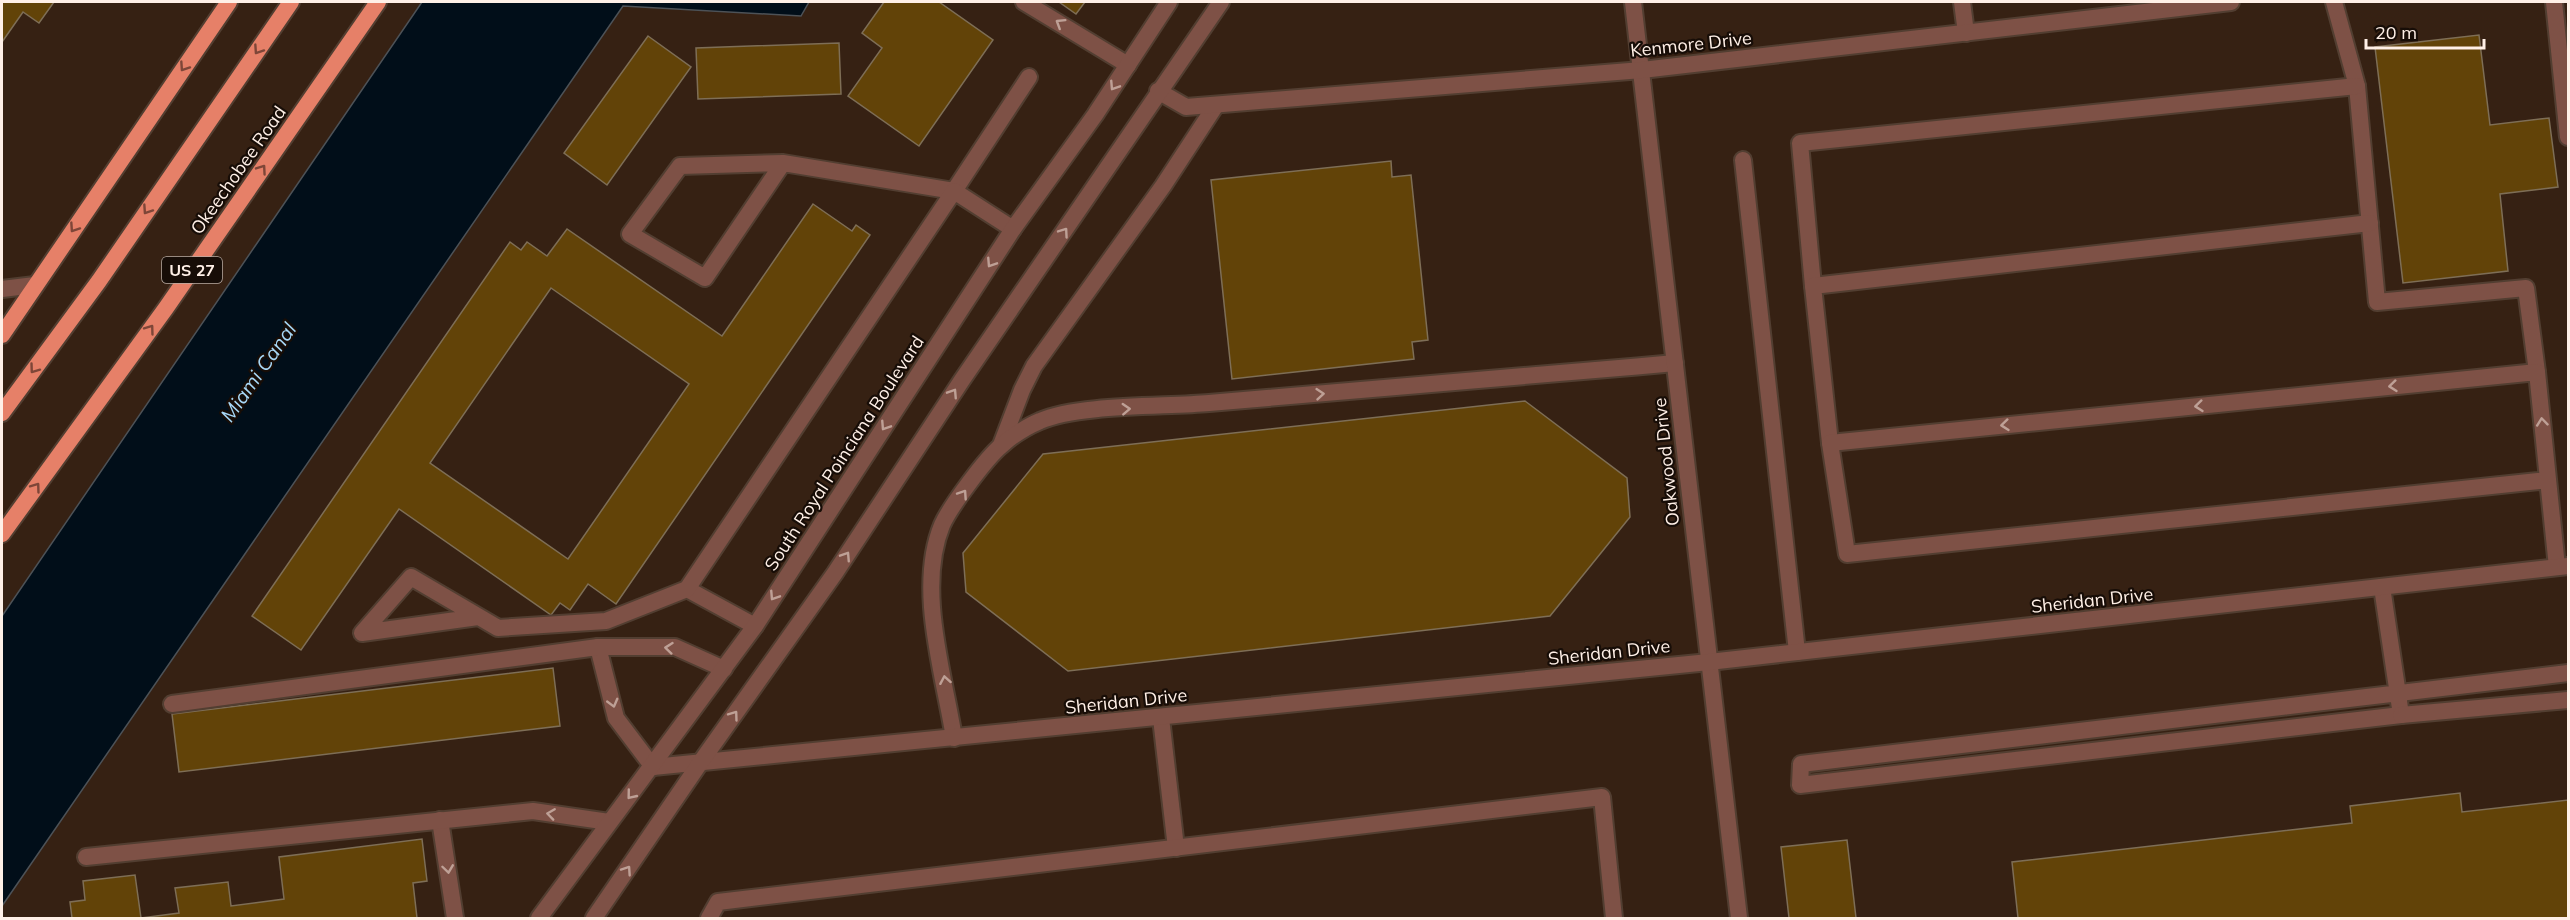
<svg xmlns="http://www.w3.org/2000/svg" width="2570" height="920" font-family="Mulish,sans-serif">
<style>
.water{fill:#010e19;stroke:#4d5257;stroke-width:1.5}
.building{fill:#624308;stroke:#7e6e56;stroke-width:1.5;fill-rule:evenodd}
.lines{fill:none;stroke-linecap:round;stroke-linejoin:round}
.service-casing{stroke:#523e31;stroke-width:20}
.minor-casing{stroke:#523e31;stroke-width:20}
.tertiary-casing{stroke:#523e31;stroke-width:20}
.trunk-casing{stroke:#523e31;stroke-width:20}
.service{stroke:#7e5146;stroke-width:16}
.minor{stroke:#7e5146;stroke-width:16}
.tertiary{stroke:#7e5146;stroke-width:16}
.trunk{stroke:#e68068;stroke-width:16}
.oneway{stroke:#bea096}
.oneway2{stroke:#7e4638}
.labels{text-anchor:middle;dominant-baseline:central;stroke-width:4.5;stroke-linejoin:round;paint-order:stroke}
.shield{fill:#170d07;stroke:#b9aca4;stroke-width:1.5}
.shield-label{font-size:16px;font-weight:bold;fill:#fff0e7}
.street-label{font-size:18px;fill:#fff0e7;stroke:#170d07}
.water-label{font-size:20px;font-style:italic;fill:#a7d7f6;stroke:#170d07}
</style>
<rect width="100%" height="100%" fill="#362113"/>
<polygon class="water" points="422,2 809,2 801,16 623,6 2,906 2,616"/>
<g class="building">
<polygon points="2,2 54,2 39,23 23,12 2,42"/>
<polygon points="884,2 939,2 993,40 919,146 848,96 882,48 862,33"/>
<polygon points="1059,2 1085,2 1076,14"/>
<polygon points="2479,35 2490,125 2549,118 2558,187 2500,194 2508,271 2403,283 2375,47"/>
<polygon points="648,36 691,67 607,185 564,153"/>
<polygon points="839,43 841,94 698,99 696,48"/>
<polygon points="1391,161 1392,177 1411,175 1428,340 1412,342 1414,359 1232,379 1211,180"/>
<path d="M813 204 852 231 856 225 870 235 616 604 588 584 570 610 560 603 551 615 399 509 301 650 252 616 510 242 521 250 527 242 547 256 567 229 722 336ZM551 288 689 384 568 559 430 463Z"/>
<polygon points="1525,401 1627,478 1630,517 1550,616 1068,671 966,592 963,553 1043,454"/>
<polygon points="553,668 560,726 179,772 172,714"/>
<polygon points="2460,793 2462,812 2568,800 2568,918 2018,918 2012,862 2352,823 2350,806"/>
<polygon points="422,839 427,881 413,883 417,918 72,918 70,902 85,900 83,881 135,875 141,918 179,913 175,888 228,882 231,906 284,899 279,857"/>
<polygon points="1847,840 1856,918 1789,918 1781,847"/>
</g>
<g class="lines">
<g class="service-casing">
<g id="service">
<polyline points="1024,2 1128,65"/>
<polyline points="1962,2 1966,33"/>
<polyline points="2334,2 2357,86 2377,302 2526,288 2537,372"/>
<polyline points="2554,2 2568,137"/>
<polyline points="1743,160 1797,652"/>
<polyline points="783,163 705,278 630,234 680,166 783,163 954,191 1029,77"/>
<polyline points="1813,286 1800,143 2357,86"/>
<polyline points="1830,443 1813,286 2370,223"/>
<polyline points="1001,445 1022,390 1034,366 1163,186 1216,105"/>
<polyline points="2548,480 1847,554 1830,443 2537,372 2557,567"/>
<polyline points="2382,587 2401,715 1800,785 1801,764 2568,673"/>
<polyline points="687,589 755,626"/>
<polyline points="478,617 362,633 411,577 498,628 606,621 687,589 954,191 1013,229"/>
<polyline points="598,647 616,718 653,767"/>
<polyline points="172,704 598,647 675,647 724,669"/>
<polyline points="2401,715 2568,700"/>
<polyline points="1161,718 1176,848"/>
<path d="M954 738C944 674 916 588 942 525 950 507 986 458 1002 445 1012 436 1028 426 1040 421 1078 404 1165 407 1209 403 1365 390 1520 377 1675 363"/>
<polyline points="440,820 455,918"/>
<polyline points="86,857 533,811 609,822"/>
<polyline points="709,918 718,902 1602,797 1614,918"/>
</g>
</g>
<g class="minor-casing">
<g id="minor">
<polyline points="1633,2 1739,918"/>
<polyline points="1158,91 1186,107 1642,70 2231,2"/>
<polyline points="2,289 35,285"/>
</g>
</g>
<g class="tertiary-casing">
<g id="tertiary">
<polyline points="653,767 1709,662 2568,566"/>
<polyline points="539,918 755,626 1013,229 1095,115 1169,2"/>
<polyline points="594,918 700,763 835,573 962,380 1221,2"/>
</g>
</g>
<g class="trunk-casing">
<g id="trunk">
<polyline points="2,335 229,2"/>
<polyline points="2,413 99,281 291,2"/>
<polyline points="2,534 166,308 378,2"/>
</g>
</g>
<use href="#service" class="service"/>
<use href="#minor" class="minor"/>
<use href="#tertiary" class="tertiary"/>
<use href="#trunk" class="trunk"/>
</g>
<defs><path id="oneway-chevron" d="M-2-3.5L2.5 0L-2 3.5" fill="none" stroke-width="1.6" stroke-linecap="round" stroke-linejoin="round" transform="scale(1.5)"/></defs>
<g class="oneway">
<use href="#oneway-chevron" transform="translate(1060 23) rotate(-148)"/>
<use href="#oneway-chevron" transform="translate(1114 86) rotate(123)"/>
<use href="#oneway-chevron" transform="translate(1064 232) rotate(-55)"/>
<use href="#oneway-chevron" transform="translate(991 263) rotate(123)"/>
<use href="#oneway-chevron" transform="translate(2393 386) rotate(174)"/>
<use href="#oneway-chevron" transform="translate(953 393) rotate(-57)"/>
<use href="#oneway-chevron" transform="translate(1320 394) rotate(-5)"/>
<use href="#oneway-chevron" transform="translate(2199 406) rotate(174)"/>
<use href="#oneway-chevron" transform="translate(1126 409) rotate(-3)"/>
<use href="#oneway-chevron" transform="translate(2542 422) rotate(-96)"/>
<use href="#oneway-chevron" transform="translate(2005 425) rotate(174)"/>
<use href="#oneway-chevron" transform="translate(885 426) rotate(123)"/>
<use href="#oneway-chevron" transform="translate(963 494) rotate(-56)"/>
<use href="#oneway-chevron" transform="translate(846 556) rotate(-57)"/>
<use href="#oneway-chevron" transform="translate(774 596) rotate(123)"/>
<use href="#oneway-chevron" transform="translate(669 648) rotate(-174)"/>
<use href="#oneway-chevron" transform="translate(945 680) rotate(-100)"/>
<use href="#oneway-chevron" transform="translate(613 703) rotate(75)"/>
<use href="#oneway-chevron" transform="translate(734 715) rotate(-54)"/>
<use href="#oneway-chevron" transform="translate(631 795) rotate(129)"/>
<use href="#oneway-chevron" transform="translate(551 814) rotate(-172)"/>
<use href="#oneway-chevron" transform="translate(448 869) rotate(82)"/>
<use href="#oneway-chevron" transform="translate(627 870) rotate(-56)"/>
</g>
<g class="oneway2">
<use href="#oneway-chevron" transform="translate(258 50) rotate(124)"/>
<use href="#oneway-chevron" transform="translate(184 67) rotate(124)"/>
<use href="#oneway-chevron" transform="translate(262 169) rotate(-55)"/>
<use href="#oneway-chevron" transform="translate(147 210) rotate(124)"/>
<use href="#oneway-chevron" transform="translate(74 228) rotate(124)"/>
<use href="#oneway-chevron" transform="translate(150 329) rotate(-54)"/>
<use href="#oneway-chevron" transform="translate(34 369) rotate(126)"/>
<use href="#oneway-chevron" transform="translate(36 487) rotate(-54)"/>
</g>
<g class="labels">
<rect class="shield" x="162" y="257" width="60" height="26" rx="4.5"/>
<g class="shield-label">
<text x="192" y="270">US 27</text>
</g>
<g class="street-label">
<text transform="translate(1691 44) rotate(-6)">Kenmore Drive</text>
<text transform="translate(238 170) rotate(-55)">Okeechobee Road</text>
<text transform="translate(844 453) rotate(-57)">South Royal Poinciana Boulevard</text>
<text transform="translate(1666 462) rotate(-96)">Oakwood Drive</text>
<text transform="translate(2092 600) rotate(-6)">Sheridan Drive</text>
<text transform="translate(1609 652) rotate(-6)">Sheridan Drive</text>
<text transform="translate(1126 701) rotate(-6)">Sheridan Drive</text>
</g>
<g class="water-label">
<text transform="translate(258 372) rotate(-55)">Miami Canal</text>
</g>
</g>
<rect width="2570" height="920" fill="none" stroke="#fff0e7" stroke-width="6"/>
<path d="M2366 39v9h118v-9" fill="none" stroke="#fff0e7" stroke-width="3"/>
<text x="2375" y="39" font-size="18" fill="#fff0e7" stroke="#170d07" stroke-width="4.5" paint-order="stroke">20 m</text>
</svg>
